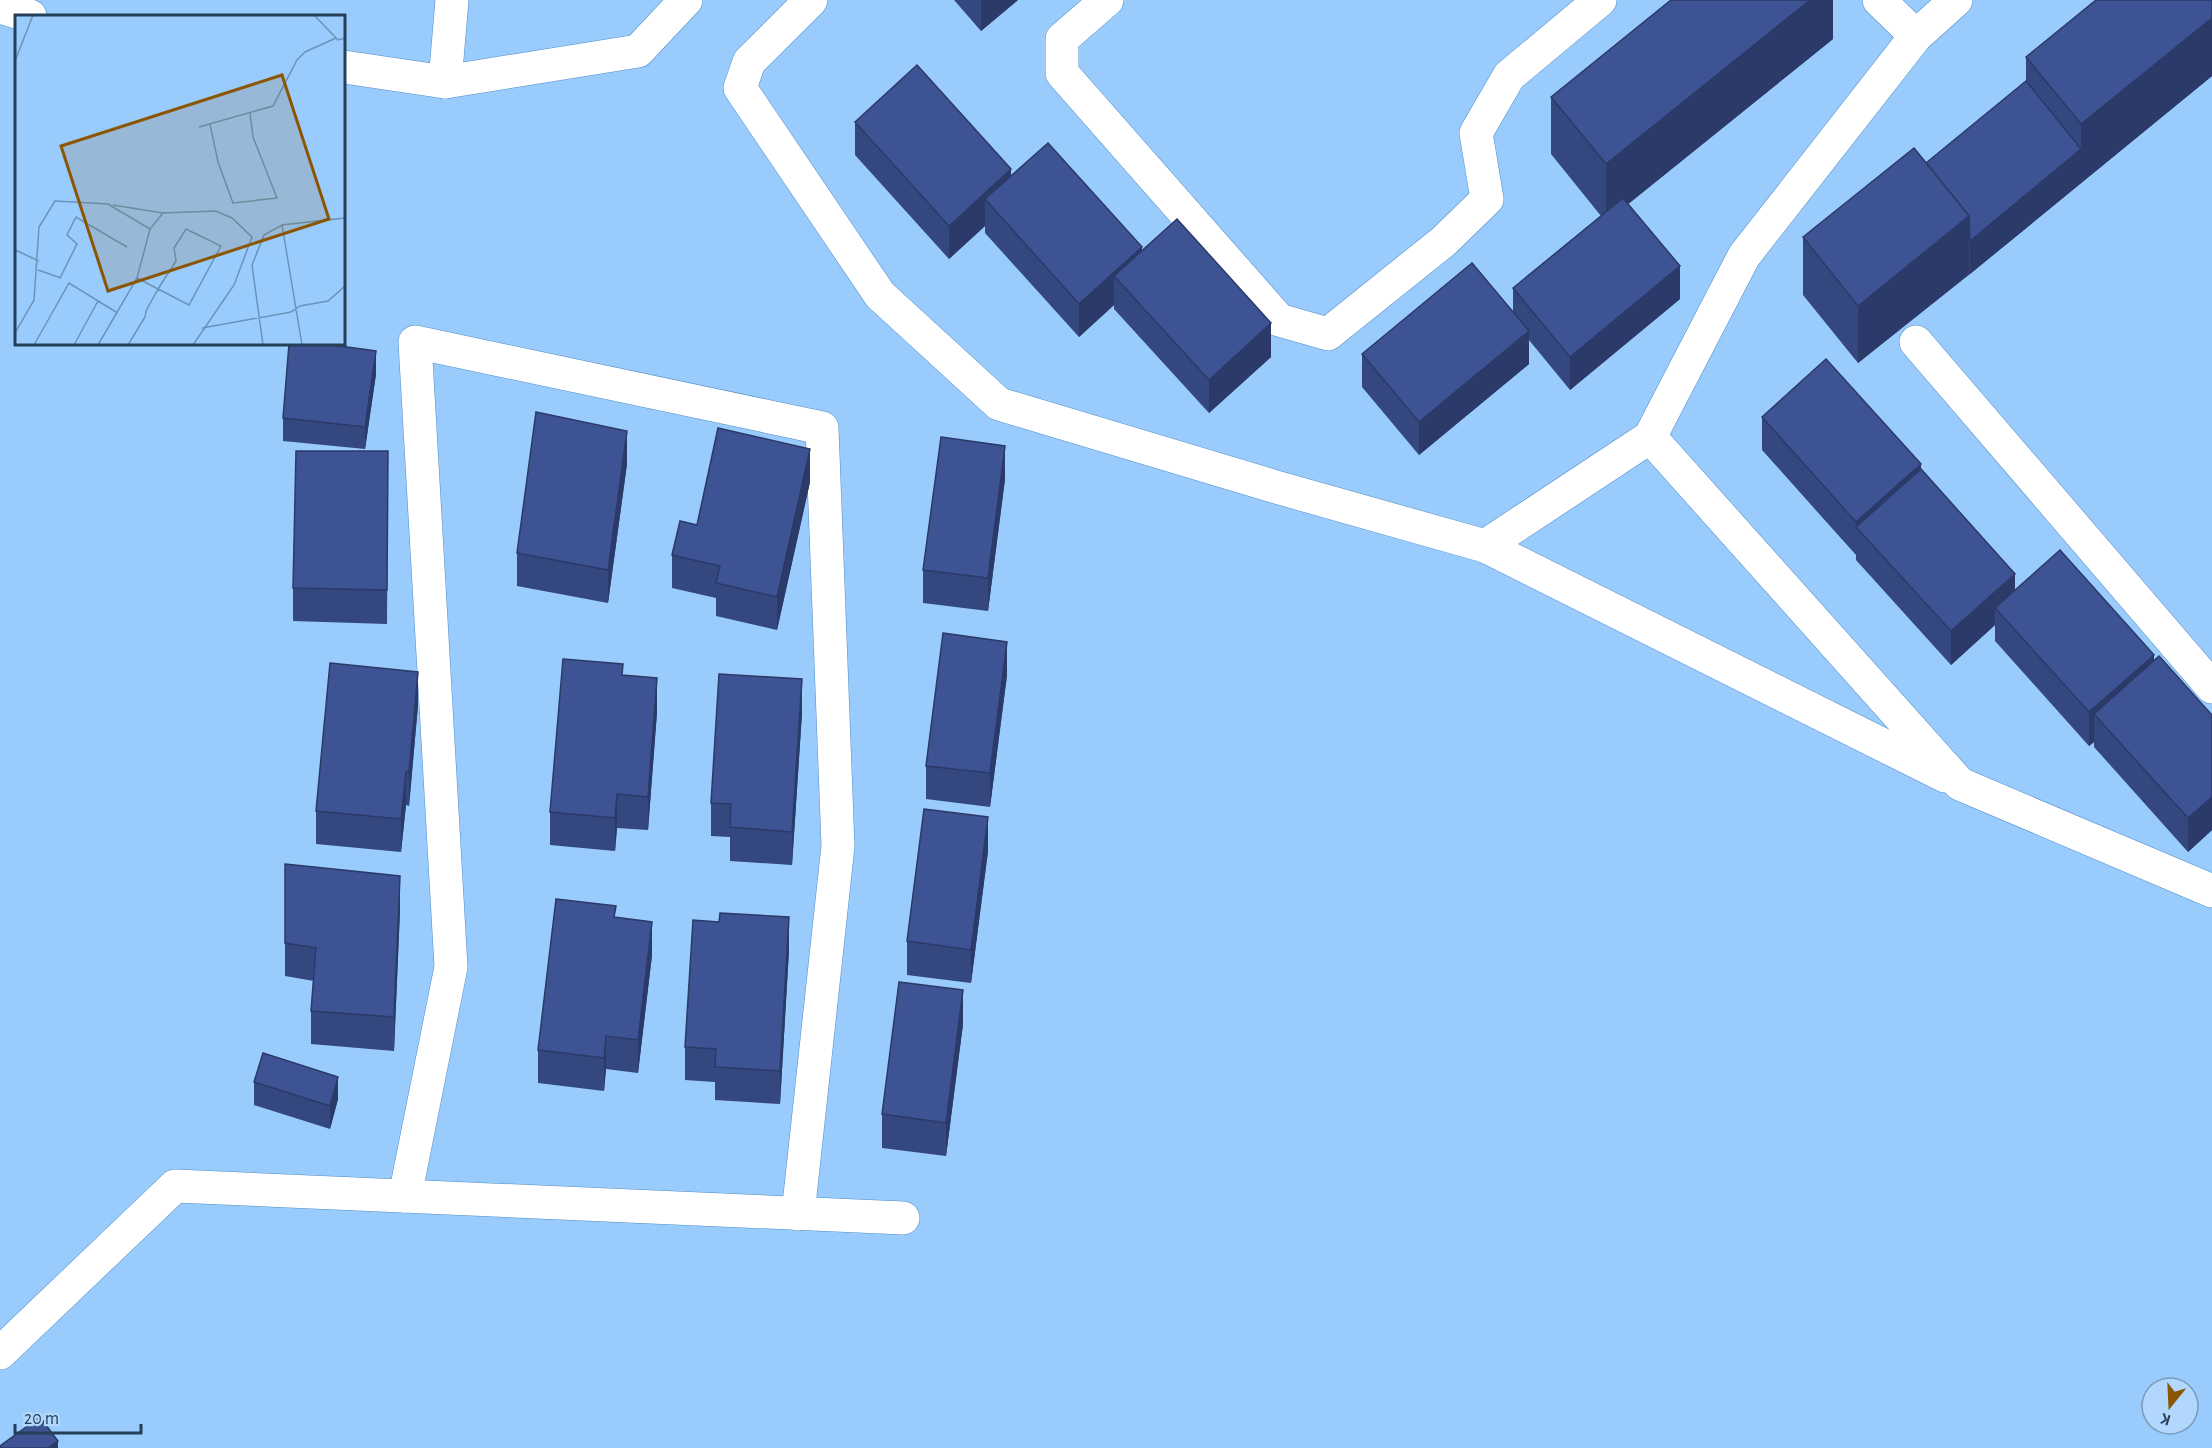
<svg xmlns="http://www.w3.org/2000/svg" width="2212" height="1448" font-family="'Alegreya Sans',sans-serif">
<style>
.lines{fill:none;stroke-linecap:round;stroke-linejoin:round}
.street-casing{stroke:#508ec7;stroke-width:34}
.street{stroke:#fff;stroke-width:33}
.wall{fill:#35477f}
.shaded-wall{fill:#2b3a68}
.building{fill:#3e5394;stroke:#2b3a68;stroke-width:1.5}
.inset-road{fill:none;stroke:#6b93ba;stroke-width:1.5}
.view{fill:#8b5604;fill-opacity:0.15;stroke:#8b5604;stroke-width:3}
.inset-edge{fill:none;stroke:#253f58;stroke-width:3}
</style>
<rect width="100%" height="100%" fill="#99cbfc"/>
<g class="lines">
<g class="street-casing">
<g id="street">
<polyline points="811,0 749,62 740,88 880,295 999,404 1276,487 1485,546 1650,437 1744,256 1916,36 1956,0"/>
<polyline points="1107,0 1062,39 1062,73 1279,320 1328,334 1444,241 1487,199 1476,133 1509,76 1600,0"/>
<polyline points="1879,0 1916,36"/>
<polyline points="0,7 30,16"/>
<polyline points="344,67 445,82 452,0"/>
<polyline points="445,82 638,51 686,0"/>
<polyline points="1916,342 2212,687"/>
<polyline points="1650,437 1960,784 2212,891"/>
<polyline points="1485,546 1945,776"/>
<polyline points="405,1196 451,967 415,342 822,428 838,846 798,1214"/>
<polyline points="0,1353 175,1186 903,1218"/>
</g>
</g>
<use href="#street" class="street"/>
</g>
<g class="wall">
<polygon points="954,0 1018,0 981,31"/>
<polygon points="1833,0 1833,39 1628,204 1680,299 1570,390 1529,340 1529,364 1419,455 1362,387 1362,354 1513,312 1513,288 1601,216 1551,154 1551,97"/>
<polygon points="2212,0 2212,76 1970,274 1858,363 1803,295 1803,237 1926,163 2026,82 2026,57"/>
<polygon points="855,122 1011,176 1142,251 1271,357 1209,413 1114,309 1114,305 1079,337 985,233 985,226 949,259 855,155"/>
<polygon points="376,374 365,449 283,441 283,418"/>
<polygon points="1762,417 1921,469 2015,590 2154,660 2212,715 2212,830 2188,852 2094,747 2094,742 2089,746 1995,641 1995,625 1951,665 1856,560 1856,555 1762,450"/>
<polygon points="388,451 387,624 293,621 293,588"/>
<polygon points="627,464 608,603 517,586 517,553"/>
<polygon points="1005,479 988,611 923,603 923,570"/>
<polygon points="810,482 777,630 716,616 716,598 672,588 672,555 697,525"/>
<polygon points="623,675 657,712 648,830 617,828 615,851 550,845 550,812"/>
<polygon points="1007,675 990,807 926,799 926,766"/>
<polygon points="418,705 409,806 406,805 401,852 316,844 316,811"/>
<polygon points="802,713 792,865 730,861 730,837 711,836 711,803"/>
<polygon points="988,851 971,983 907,975 907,941"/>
<polygon points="285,864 400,910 394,1051 311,1044 311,1011 314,981 285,976"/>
<polygon points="616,918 652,955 638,1073 606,1069 604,1091 538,1083 538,1050"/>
<polygon points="789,950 780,1104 715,1100 715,1082 685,1080 685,1047"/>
<polygon points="963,1024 946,1156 882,1148 882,1114"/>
<polygon points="254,1082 338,1099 330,1129 254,1105"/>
</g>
<g class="shaded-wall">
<polygon points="981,0 1018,0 981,31"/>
<polygon points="1810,0 1833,0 1833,39 1606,222 1606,164"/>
<polygon points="2212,18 2212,76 1970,274 1970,241 2081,149 2081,124"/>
<polygon points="1011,169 1011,203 985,199 985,226 949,259 949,226"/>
<polygon points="1969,216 1969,274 1858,363 1858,306"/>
<polygon points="1142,247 1142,280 1114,276 1114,305 1079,337 1079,304"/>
<polygon points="1680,266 1680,299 1570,390 1570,357"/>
<polygon points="1271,323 1271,357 1209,413 1209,380"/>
<polygon points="1529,331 1529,364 1419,455 1419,422"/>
<polygon points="376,351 376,374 365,449 365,427"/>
<polygon points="627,431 627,464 608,603 608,570"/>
<polygon points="1005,446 1005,479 988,611 988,578"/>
<polygon points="810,449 810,482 777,630 777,597"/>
<polygon points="1921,464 1921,497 1856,527 1856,555 1856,522"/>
<polygon points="2015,574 2015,607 1995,608 1995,625 1951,665 1951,631"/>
<polygon points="1007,642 1007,675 990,807 990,773"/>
<polygon points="2154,655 2154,688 2094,714 2094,742 2089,746 2089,712"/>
<polygon points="418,672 418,705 409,806 409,772"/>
<polygon points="657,678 657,712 648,830 648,797"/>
<polygon points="802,679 802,713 792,865 792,832"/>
<polygon points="406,772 406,805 401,852 401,819"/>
<polygon points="617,794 617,828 615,851 615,818"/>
<polygon points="2212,797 2212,830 2188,852 2188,818"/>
<polygon points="988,817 988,851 971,983 971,950"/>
<polygon points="400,876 400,910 394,1051 394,1017"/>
<polygon points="789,917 789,950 780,1104 780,1071"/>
<polygon points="652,922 652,955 638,1073 638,1040"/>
<polygon points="963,990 963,1024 946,1156 946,1123"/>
<polygon points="606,1036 606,1069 604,1091 604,1058"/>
<polygon points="338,1077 338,1099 330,1129 330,1106"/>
<polygon points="58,1441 58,1448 48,1448"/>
</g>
<g class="building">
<polygon points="1671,0 1810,0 1606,164 1551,97"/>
<polygon points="2096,0 2212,0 2212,18 2081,124 2026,57"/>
<polygon points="917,65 1011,169 949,226 855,122"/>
<polygon points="2026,81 2081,149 1970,241 1969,216 1926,163"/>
<polygon points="1048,143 1142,247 1079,304 985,199"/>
<polygon points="1914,148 1969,216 1858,306 1803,237"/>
<polygon points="1623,198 1680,266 1570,357 1513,288"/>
<polygon points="1177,219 1271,323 1209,380 1114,276"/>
<polygon points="1472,263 1529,331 1419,422 1362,354"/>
<polygon points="289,344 325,344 376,351 365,427 283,418"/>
<polygon points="1826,359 1921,464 1856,522 1762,417"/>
<polygon points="536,412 627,431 608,570 517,553"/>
<polygon points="718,428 810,449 777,597 716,583 720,566 672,555 680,521 697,525"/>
<polygon points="941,437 1005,446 988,578 923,570"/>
<polygon points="296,451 388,451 387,590 293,588"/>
<polygon points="1921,469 2015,574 1951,631 1856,527"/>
<polygon points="2060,550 2154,655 2089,712 1995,608"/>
<polygon points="943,633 1007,642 990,773 926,766"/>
<polygon points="2159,656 2212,715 2212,797 2188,818 2094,714"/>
<polygon points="563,659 623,664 622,675 657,678 648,797 617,794 615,818 550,812"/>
<polygon points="330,663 418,672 409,772 406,772 401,819 316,811"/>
<polygon points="719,674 802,679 792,832 730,827 731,804 711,803"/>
<polygon points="924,809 988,817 971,950 907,941"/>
<polygon points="285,864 400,876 394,1017 311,1011 316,948 285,943"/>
<polygon points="556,899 616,906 614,917 652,922 638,1040 606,1036 604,1058 538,1050"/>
<polygon points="720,913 789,917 780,1071 715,1067 716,1049 685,1047 693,920 719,922"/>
<polygon points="899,982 963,990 946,1123 882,1114"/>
<polygon points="263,1053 338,1077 330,1106 254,1082"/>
<polygon points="40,1417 58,1441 48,1448 0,1448 0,1446"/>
</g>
<g transform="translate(15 15)">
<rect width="330" height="330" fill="#99cbfc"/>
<path class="inset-road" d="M299 0 323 25 330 23M0 46 18 0M195 109 203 147 218 188 262 183 238 122 235 98M184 112 258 91 282 45 290 37 321 23M98 190 148 198M0 235 24 246M23 255 46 263M45 263 62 229 52 220 61 202 112 232M187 313 276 297 285 291 313 286 330 271M0 318 19 285 24 212 40 186 93 189 135 214M19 330 54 268 101 297M59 330 83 286M83 330 122 263 135 214 148 198 201 196 217 203 237 222 219 270 178 330M113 330 130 302 131 296 143 274 161 246 159 233 171 214 206 231 174 290 143 274 122 263M248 330 237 250 249 220 267 210M287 330 267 210 330 203"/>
<path class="view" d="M267 60 314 204 93 276 46 131Z"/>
<rect width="330" height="330" class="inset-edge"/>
</g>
<g transform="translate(2170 1406) rotate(198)"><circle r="28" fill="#b2d7fc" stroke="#7a9aba" stroke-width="1.5"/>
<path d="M0-4.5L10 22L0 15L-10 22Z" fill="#8b5604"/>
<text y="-9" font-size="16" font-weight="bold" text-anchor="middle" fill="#253f58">K</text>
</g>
<path d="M15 1424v9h126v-9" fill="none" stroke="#253f58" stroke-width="3"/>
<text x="24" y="1424" font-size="18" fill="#253f58" stroke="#b2d7fc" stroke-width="4.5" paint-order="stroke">20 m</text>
</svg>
